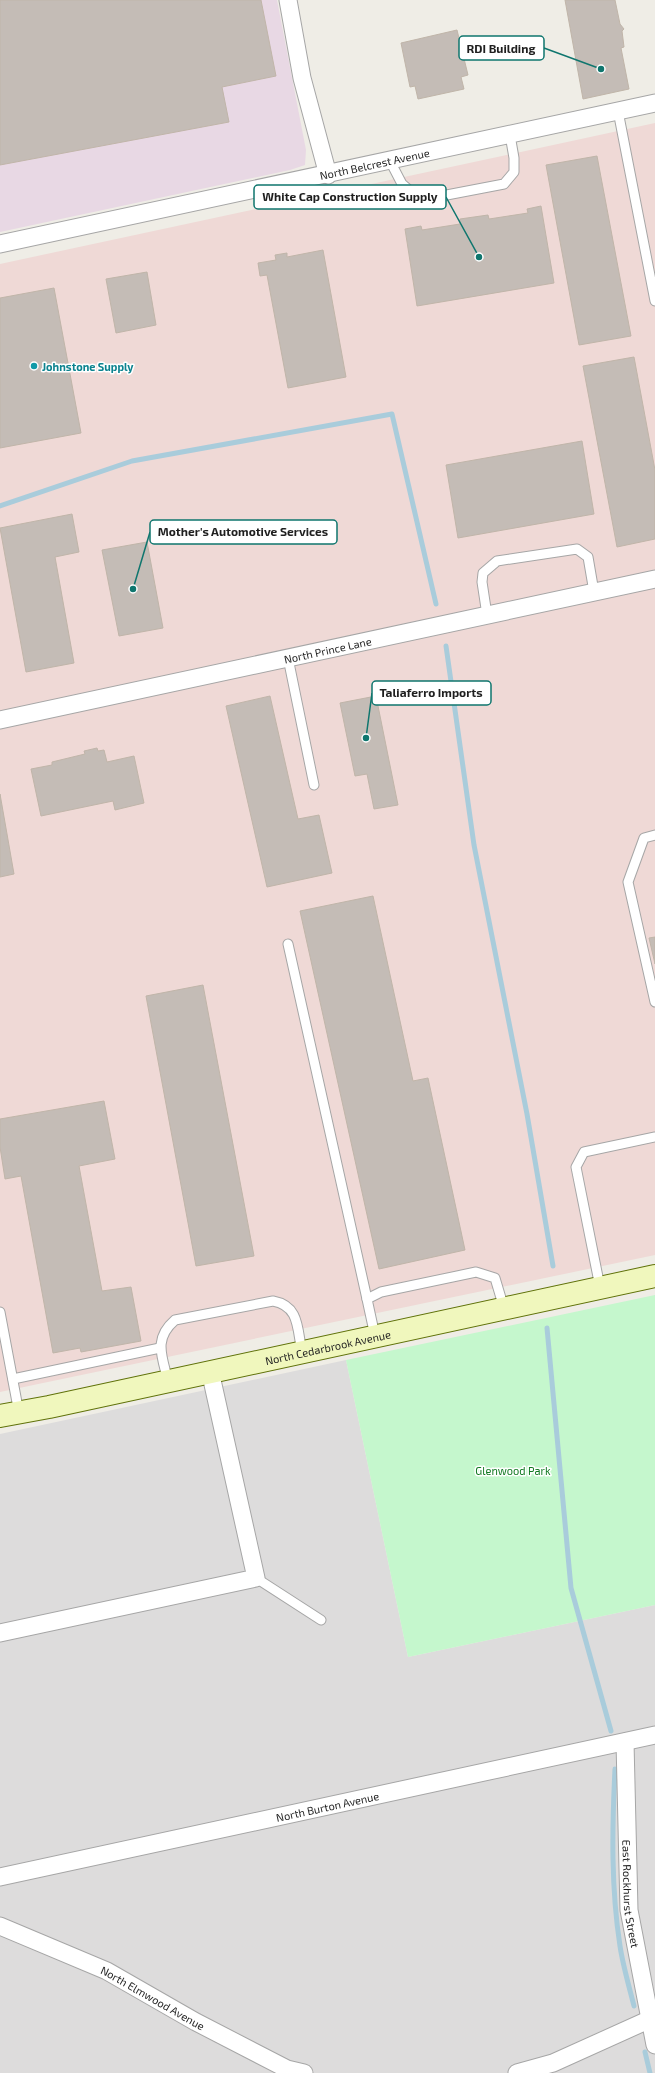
<svg xmlns="http://www.w3.org/2000/svg" width="655" height="2073" font-family="'Exo 2',sans-serif">
<style>
.residential{fill:#dddcdc}
.commercial{fill:#efd9d6}
.industrial{fill:#e8d8e4}
.park{fill:#c5f7cd}
.lines{fill:none;stroke-linecap:round;stroke-linejoin:round}
.stream{stroke:#a9ccdb;stroke-width:5}
.building{fill:#c4bcb6;stroke:#c0b5a9}
.lane-casing{stroke:#a6a6a6;stroke-width:11}
.street-casing{stroke:#a6a6a6;stroke-width:19}
.secondary-casing{stroke:#60720a;stroke-width:24}
.lane{stroke:#fff;stroke-width:9}
.street{stroke:#fff;stroke-width:17}
.secondary{stroke:#f0f7bd;stroke-width:22}
.culture-dot{fill:#0f9aa8;stroke:#fff;stroke-width:1.5}
.labels{text-anchor:middle;dominant-baseline:central;stroke-width:3;stroke-linejoin:round;paint-order:stroke}
.street-label{font-size:11px;fill:#1f1f1f;stroke:#fff}
.culture-label{font-size:11px;font-weight:bold;fill:#0d838f;stroke:#fff;text-anchor:start}
.park-label{font-size:11px;fill:#117921;stroke:#fff}
.leader{fill:none;stroke:#0f766e;stroke-width:1.5}
.callout-dot{fill:#0f766e;stroke:#fff;stroke-width:1.5}
.callout{fill:#fff;stroke:#0f766e;stroke-width:1.5}
.callout-label{font-size:12px;text-anchor:middle;font-weight:bold;fill:#1f1f1f}
</style>
<rect width="100%" height="100%" fill="#efede6"/>
<polygon class="residential" points="346,1360 408,1657 655,1605 655,2073 0,2073 0,1434"/>
<polygon class="commercial" points="655,123 655,1255 0,1392 0,264"/>
<polygon class="industrial" points="0,0 277,0 306,150 305,165 290,170 0,232"/>
<polygon class="park" points="655,1295 655,1605 408,1657 346,1360"/>
<g class="lines">
<g class="stream">
<polyline points="0,506 132,461 392,414 436,604"/>
<polyline points="446,646 474,845 527,1114 553,1266"/>
<polyline points="547,1328 571,1588 611,1731"/>
<path d="M615 1769C612 1829 611 1888 620 1946 623 1966 629 1986 634 2006"/>
<polyline points="645,2052 650,2073"/>
</g>
</g>
<g class="building">
<polygon points="0,0 261,0 276,76 222,87 229,122 0,165"/>
<polygon points="565,0 615,0 620,24 624,29 622,31 624,47 621,48 629,89 583,99"/>
<polygon points="457,30 468,75 461,77 464,89 418,99 415,86 410,87 401,43"/>
<polygon points="597,156 631,336 579,345 546,165"/>
<polygon points="541,206 554,283 417,306 405,229 421,226 422,230 460,224 460,219 488,215 489,219 528,213 527,209"/>
<polygon points="323,250 346,377 288,388 267,275 260,276 258,263 276,260 275,255 287,253 287,257"/>
<polygon points="147,272 156,325 116,333 106,279"/>
<polygon points="54,288 81,433 0,448 0,298"/>
<polygon points="634,357 655,470 655,539 617,547 583,366"/>
<polygon points="582,441 594,514 458,538 446,465"/>
<polygon points="72,514 79,552 55,557 74,663 26,672 0,528"/>
<polygon points="147,542 163,628 119,636 102,550"/>
<polygon points="270,696 298,819 319,815 332,873 267,887 226,706"/>
<polygon points="376,696 398,805 374,809 367,774 355,776 340,703"/>
<polygon points="97,748 98,751 104,750 107,762 134,756 144,803 115,810 113,801 41,816 31,769 52,765 52,762 85,754 84,751"/>
<polygon points="0,794 14,874 0,877"/>
<polygon points="373,896 413,1081 428,1078 465,1250 379,1269 300,911"/>
<polygon points="655,937 655,964 649,938"/>
<polygon points="203,985 254,1256 196,1266 146,996"/>
<polygon points="104,1101 115,1159 79,1166 102,1291 131,1287 141,1341 81,1352 80,1348 53,1353 21,1176 5,1179 0,1147 0,1119"/>
</g>
<g class="lines">
<g class="lane-casing">
<g id="lane">
<polyline points="618,111 655,301"/>
<polyline points="390,161 402,184 416,196 431,198 504,184 514,172 514,158 510,135"/>
<polyline points="487,615 482,582 483,573 497,561 577,549 588,557 594,592"/>
<polyline points="288,658 314,785"/>
<polyline points="655,835 644,838 628,882 655,1002"/>
<polyline points="288,944 367,1299"/>
<polyline points="600,1287 576,1167 584,1152 655,1137"/>
<polyline points="0,1312 19,1413"/>
<polyline points="375,1336 367,1299 381,1292 476,1272 495,1278 504,1308"/>
<polyline points="13,1379 160,1348"/>
<path d="M168 1381C162 1356 153 1339 175 1320L273 1301C300 1306 297 1329 302 1352"/>
<polyline points="256,1578 321,1620"/>
</g>
</g>
<g class="street-casing">
<g id="street">
<polyline points="288,0 302,78 328,175"/>
<path id="s1" d="M0 244 655 103"/>
<path id="s2" d="M0 720 655 579"/>
<polyline points="0,1633 256,1578 210,1371"/>
<path id="s3" d="M625 1742 629 1910 655 2045"/>
<path id="s4" d="M0 1877 655 1735"/>
<path id="s5" d="M0 1926 107 1971 196 2022 287 2069 304 2073"/>
<polyline points="517,2073 553,2063 655,2017"/>
</g>
</g>
<g class="secondary-casing">
<g id="secondary">
<path id="s6" d="M0 1416 49 1407 655 1276"/>
</g>
</g>
<use href="#lane" class="lane"/>
<use href="#street" class="street"/>
<use href="#secondary" class="secondary"/>
</g>
<circle class="culture-dot" cx="34" cy="366" r="4"/>
<g class="labels">
<g class="street-label">
<text stroke="none"><textPath href="#s1" startOffset="383">North Belcrest Avenue</textPath></text>
<text stroke="none"><textPath href="#s2" startOffset="335">North Prince Lane</textPath></text>
<text stroke="none"><textPath href="#s6" startOffset="335">North Cedarbrook Avenue</textPath></text>
<text stroke="none"><textPath href="#s4" startOffset="335">North Burton Avenue</textPath></text>
<text stroke="none"><textPath href="#s3" startOffset="152">East Rockhurst Street</textPath></text>
<text stroke="none"><textPath href="#s5" startOffset="169">North Elmwood Avenue</textPath></text>
</g>
<g class="culture-label">
<text x="42" y="366">Johnstone Supply</text>
</g>
<g class="park-label">
<text x="513" y="1470">Glenwood Park</text>
</g>
</g>
<path class="leader" d="M601 69L544 48M479 257L446 197M133 589L150 532M366 738L372 693"/>
<g class="callout-dot">
<circle cx="601" cy="69" r="4"/>
<circle cx="479" cy="257" r="4"/>
<circle cx="133" cy="589" r="4"/>
<circle cx="366" cy="738" r="4"/>
</g>
<g class="callout">
<rect x="459" y="36" width="85" height="24" rx="4"/>
<rect x="254" y="185" width="192" height="24" rx="4"/>
<rect x="150" y="520" width="187" height="24" rx="4"/>
<rect x="372" y="681" width="119" height="24" rx="4"/>
</g>
<g class="callout-label">
<text x="501" y="53">RDI Building</text>
<text x="350" y="201">White Cap Construction Supply</text>
<text x="243" y="536">Mother's Automotive Services</text>
<text x="431" y="697">Taliaferro Imports</text>
</g>
</svg>
